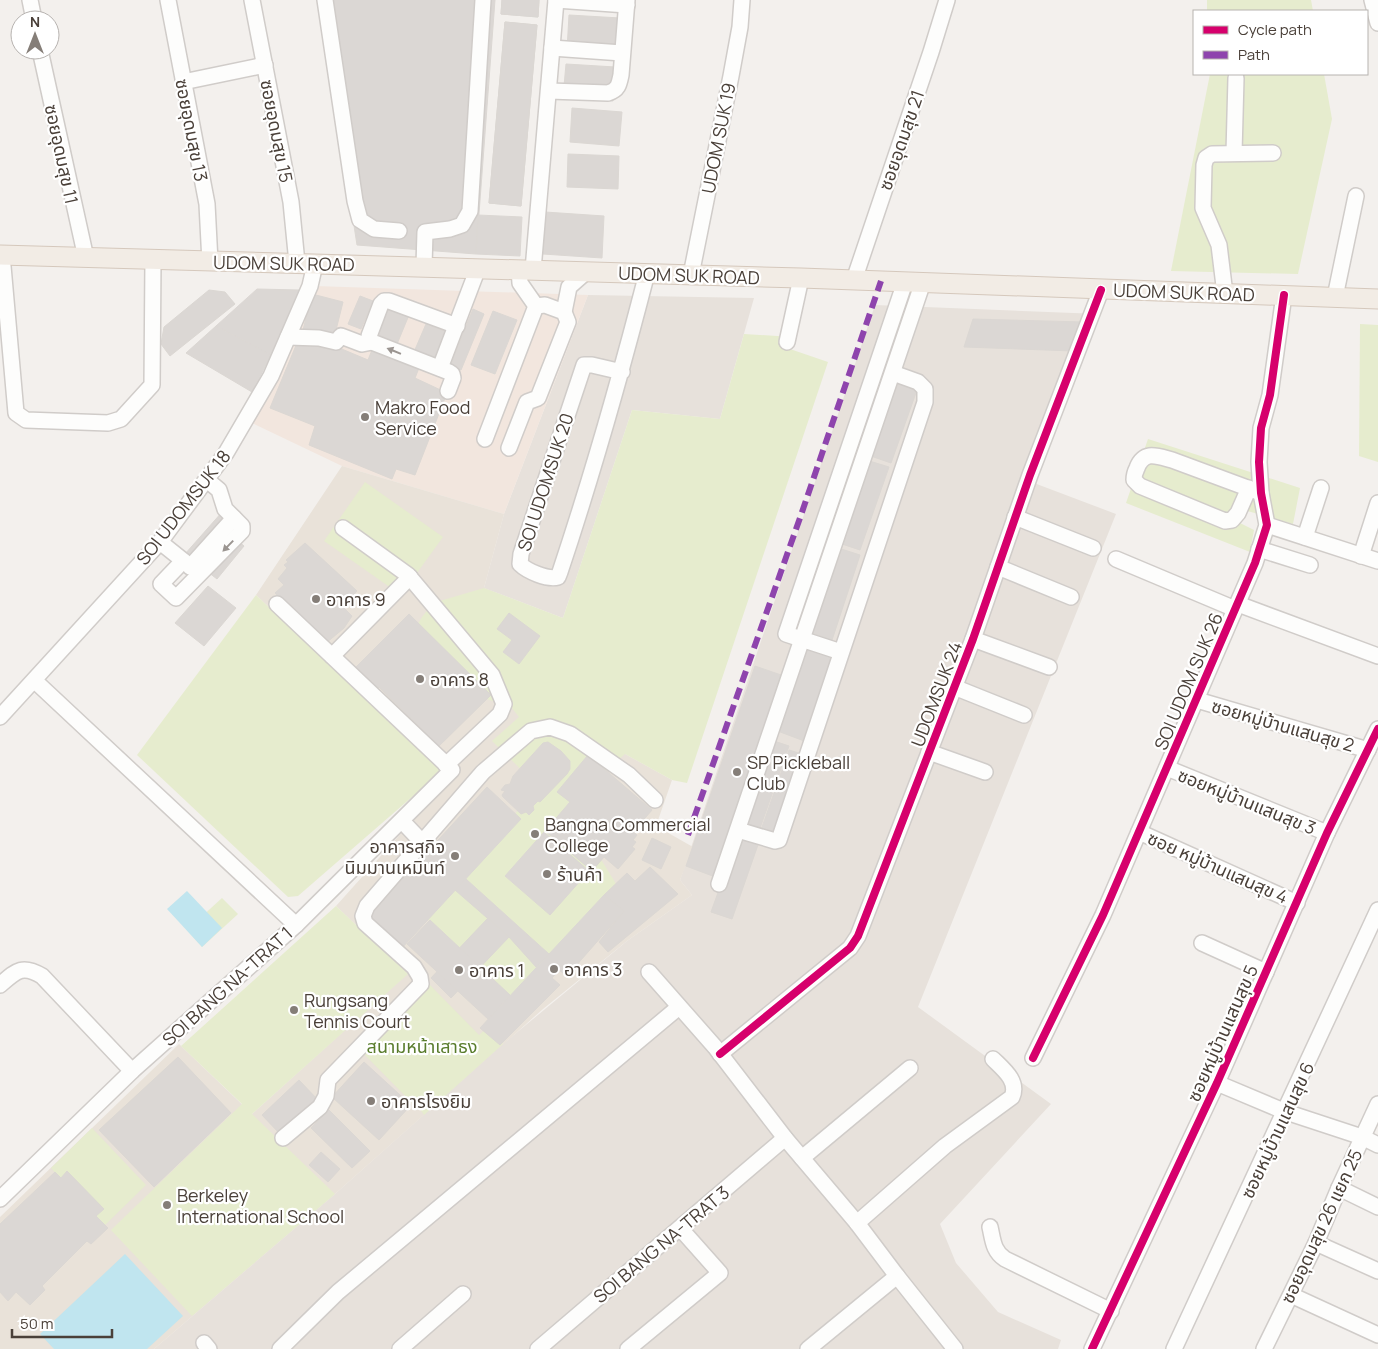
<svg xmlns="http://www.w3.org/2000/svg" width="1378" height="1349" font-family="Manrope,'Noto Sans Thai',sans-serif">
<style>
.residential{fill:#e7e1db}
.commercial{fill:#f2e6de}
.education{fill:#e9e2d9}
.green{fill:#e6ecce}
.water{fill:#c0e5ef}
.building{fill:#dbd7d4;stroke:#dbd7d3}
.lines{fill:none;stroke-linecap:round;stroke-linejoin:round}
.minor-casing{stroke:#d0ccc9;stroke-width:18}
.major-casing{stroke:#d5c8bc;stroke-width:21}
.minor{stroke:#fdfdfc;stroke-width:15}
.major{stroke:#f2ece5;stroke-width:19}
.quiet{stroke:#8e44ad;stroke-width:6;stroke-dasharray:12 6;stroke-linecap:butt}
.cycleway-casing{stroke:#fff;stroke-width:11}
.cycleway{stroke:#d6006c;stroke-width:8}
.oneway{fill:#9b9591}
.poi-dot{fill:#857e78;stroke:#fff;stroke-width:2}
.labels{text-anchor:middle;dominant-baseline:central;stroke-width:4.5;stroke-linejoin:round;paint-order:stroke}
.street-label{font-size:18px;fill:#4a4039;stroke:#fff}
.poi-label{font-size:18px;fill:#4a4039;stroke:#fff;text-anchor:start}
.park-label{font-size:18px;fill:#597c2c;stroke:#fff}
</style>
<rect width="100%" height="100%" fill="#f3f0ed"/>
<g class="residential">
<polygon points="588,295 754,298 720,419 632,410 563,618 484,588 504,514"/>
<polygon points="875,305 1099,314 1034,483 1116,514 918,1007 1051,1104 940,1224 956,1263 998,1312 1061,1340 1058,1349 154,1349 335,1194 503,1044 627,941 692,895 680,880"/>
</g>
<polygon class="commercial" points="315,286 588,295 504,514 342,466 250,422"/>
<polygon class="education" points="342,466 504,514 484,588 558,617 528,700 672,780 656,826 693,847 680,880 692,895 627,941 543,1009 335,1194 154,1349 0,1349 0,1217 179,1044 252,1114 407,974 336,906 422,810 442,771 256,595"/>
<g class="green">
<polygon points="1207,0 1311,0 1313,11 1207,11"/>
<polygon points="1210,74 1324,74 1332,119 1298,274 1171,271"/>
<polygon points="1360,324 1378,325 1378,462 1359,456"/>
<polygon points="744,334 793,337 790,349 828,362 687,783 672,780 625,754 567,804 621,892 516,1001 424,916 539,787 492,741 519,717 512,708 481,697 413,632 422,617 433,603 484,588 563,618 632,410 720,419"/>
<polygon points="1148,439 1300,488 1293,524 1244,510 1238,522 1254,530 1250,552 1126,503"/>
<polygon points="365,482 443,537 401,595 324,541"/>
<polygon points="256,595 442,771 298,896 288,897 137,755"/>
<polygon points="222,898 238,914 202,947 187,930"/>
<polygon points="336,906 408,974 252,1114 335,1194 192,1316 111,1230 242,1104 181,1046"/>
<polygon points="429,984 479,1035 489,1026 503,1044 424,1115 418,1106 416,1107 361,1051"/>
<polygon points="92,1128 146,1185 103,1227 51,1168"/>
</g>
<g class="water">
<polygon points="187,891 222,928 202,947 167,909"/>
<polygon points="125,1254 183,1316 147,1349 54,1349 40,1334"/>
</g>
<g class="building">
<polygon points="319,0 495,0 476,254 357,245"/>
<polygon points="502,0 539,0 538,17 501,14"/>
<polygon points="502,0 539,0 538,17 501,14"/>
<polygon points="569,15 620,18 617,53 567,50"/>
<polygon points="505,22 537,25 521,206 489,203"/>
<polygon points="505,22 537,25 521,206 489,203"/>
<polygon points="566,64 615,67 613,101 563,97"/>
<polygon points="572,108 622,112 619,146 570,142"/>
<polygon points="568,154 619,156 618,189 567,187"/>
<polygon points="545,212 604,216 602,258 543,254"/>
<polygon points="478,215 522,217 520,256 476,254"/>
<polygon points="257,289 299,290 299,299 271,355 216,326"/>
<polygon points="209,290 225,292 235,304 170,356 161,344 164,327"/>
<polygon points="312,294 343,302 334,338 303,330"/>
<polygon points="360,296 373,301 361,329 348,324"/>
<polygon points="387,307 409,315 397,344 376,335"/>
<polygon points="473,309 484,314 461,370 450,366"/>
<polygon points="493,311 517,320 495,374 471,365"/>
<polygon points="973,319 1083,322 1073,351 964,347"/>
<polygon points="426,324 447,332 436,361 414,352"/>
<polygon points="216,326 271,355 252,392 186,353"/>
<polygon points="325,342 368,360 372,350 419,368 415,378 447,393 415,475 396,469 392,479 309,445 315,426 270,408 297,343"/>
<polygon points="895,379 918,387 891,463 868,455"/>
<polygon points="866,460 889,467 860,550 839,543"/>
<polygon points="223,511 231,518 193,561 185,554"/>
<polygon points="236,539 244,546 217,579 208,572"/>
<polygon points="305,543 357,591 342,606 352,616 344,628 326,643 275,593 284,585 278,579 287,568 284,565 288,562 286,560"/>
<polygon points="838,548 860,555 832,640 810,632"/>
<polygon points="208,586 236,608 204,646 175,623"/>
<polygon points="509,613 540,636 519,664 503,652 512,640 497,629"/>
<polygon points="409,614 491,695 439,746 379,687 375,691 364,681 367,678 356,667"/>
<polygon points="805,641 836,653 807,742 775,730"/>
<polygon points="755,666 787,677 718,878 686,866"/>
<polygon points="771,740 789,746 759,831 742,826"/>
<polygon points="548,742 561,751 570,761 570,769 567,774 540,802 538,801 533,806 534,810 529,815 526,812 521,814 503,797 502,795 505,791 501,790 505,785 510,784 513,776 543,743"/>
<polygon points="789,750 805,755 776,836 761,830"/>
<polygon points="588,755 652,810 633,832 637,835 633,840 636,842 632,847 635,849 618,869 604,857 592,871 545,831 570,802 557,792"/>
<polygon points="487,787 521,819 401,949 367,917"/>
<polygon points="544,832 589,871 550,915 505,876"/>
<polygon points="740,832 760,839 732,919 711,912"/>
<polygon points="652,838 671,847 661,869 642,860"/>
<polygon points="650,867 678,894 608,952 599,942 624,911 604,895 627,873 635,881"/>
<polygon points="466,879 549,954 536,967 509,937 455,890"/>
<polygon points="604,895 624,911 567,976 559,970 552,978 560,985 500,1045 480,1028"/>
<polygon points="488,918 509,937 451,998 431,978"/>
<polygon points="430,920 510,995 488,1019 407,944"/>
<polygon points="178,1057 231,1113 154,1187 99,1130"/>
<polygon points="364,1062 411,1105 379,1140 332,1097"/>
<polygon points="299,1080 317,1099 280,1134 262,1115"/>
<polygon points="329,1110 370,1151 352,1168 311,1128"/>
<polygon points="321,1152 340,1169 328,1182 309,1165"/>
<polygon points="67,1171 104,1209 96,1216 108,1228 91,1244 87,1241 42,1286 45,1290 30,1305 16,1292 8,1301 0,1292 0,1224 55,1172 61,1178"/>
</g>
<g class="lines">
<g class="minor-casing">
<g id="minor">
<polyline points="30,0 34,20"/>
<polyline points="168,0 207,204 210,262"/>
<polyline points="252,0 291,202 297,263"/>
<polyline points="325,0 355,201 360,220 374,229 399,231"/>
<polyline points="556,0 627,5"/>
<polyline points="1372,0 1378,23"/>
<polyline points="552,48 622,53"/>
<polyline points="40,50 86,258"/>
<polyline points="183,82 265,65"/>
<path d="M549 91 608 93C618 90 619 85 621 75L627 0"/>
<polyline points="1234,153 1236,78"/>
<polyline points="2,255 16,413 26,420 108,423 121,419 152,385 153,260"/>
<polyline points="424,266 425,232 450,229 462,225 470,211 483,0"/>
<polyline points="533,270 556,0"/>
<polyline points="691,275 731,76 740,27 742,0"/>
<polyline points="854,280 931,52 947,0"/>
<polyline points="1225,294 1219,245 1203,208 1204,165 1206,158 1212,154 1273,153"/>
<polyline points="1335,297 1356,196"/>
<polyline points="564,312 569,287 586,272"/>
<polyline points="288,337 319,338 336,342 341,336 362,344 372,342"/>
<polyline points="787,342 801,278"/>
<polyline points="440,368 478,268"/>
<path d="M622 372 592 365H584L521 554 520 564C527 571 547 580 558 577L560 572C593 473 621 374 647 273"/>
<polyline points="448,391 453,378 452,374 449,372 372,342 369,336 381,304 384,301 389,301 457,326"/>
<polyline points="485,439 536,306 520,283 519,269"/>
<polyline points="509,448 527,402 538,398 568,322 564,312 545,305 536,306"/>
<path d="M1249 488 1238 513 1232 520 1225 521 1140 486 1134 480C1134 475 1135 472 1137 468 1144 450 1157 456 1172 460L1261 493"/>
<polyline points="1015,517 1093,548"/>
<polyline points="1267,525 1378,561"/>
<polyline points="343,528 408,575 492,675 504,704 500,714 446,765"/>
<polyline points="1305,537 1321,488"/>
<polyline points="160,542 190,566"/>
<polyline points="1259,549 1310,565"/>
<polyline points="1361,556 1378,503"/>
<polyline points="1116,559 1235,609"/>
<polyline points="183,561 161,584 176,598 242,531 242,526 225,509 219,490 207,480"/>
<polyline points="190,567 234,518"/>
<polyline points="998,567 1071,597"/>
<polyline points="1238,604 1378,656"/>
<polyline points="973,639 1049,667"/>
<polyline points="841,652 786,634 905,282"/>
<polyline points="332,656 410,577"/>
<polyline points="35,681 296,925"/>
<polyline points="954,687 1024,715"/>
<polyline points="1197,700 1368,750"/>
<polyline points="0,717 160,542 226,453 271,376 310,286 315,264"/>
<polyline points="929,752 985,772"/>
<polyline points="1167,768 1327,833"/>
<polyline points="402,821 422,842"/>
<polyline points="738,830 775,841 779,840 925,402 925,389 918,382 893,373"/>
<polyline points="1139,832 1297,903"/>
<polyline points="719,884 923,282"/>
<polyline points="1202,943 1266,972"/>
<polyline points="649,972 715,1047 785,1138 857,1223 897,1276 955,1349"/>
<path d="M0 985C16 971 22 964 42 976L132 1071"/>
<polyline points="720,1054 850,948 858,936 973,639 1030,475 1101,290"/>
<polyline points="1033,1058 1103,915 1255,563 1267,525 1261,493 1259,462 1261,428 1270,395 1284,295"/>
<polyline points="1217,1083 1286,1112 1362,1137 1378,1145"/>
<polyline points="283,1138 320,1107 326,1096 328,1080 421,984 420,977 414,967 365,923 363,916 367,906 483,772 531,731 550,727 570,734 629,775 655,800"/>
<polyline points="802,1158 910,1068"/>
<polyline points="1339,1188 1378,1207"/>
<polyline points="0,1199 132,1071 296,925 452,770 277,604"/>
<path d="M857 1223 945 1146 1012 1097C1019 1081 1003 1069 993 1059"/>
<path d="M990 1227C993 1240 993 1251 1005 1259L1111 1311"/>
<polyline points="1316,1243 1378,1271"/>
<polyline points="1291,1295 1378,1335"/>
<polyline points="204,1343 209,1349"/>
<polyline points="280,1349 338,1292 679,1007"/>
<polyline points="400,1349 463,1294"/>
<polyline points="538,1349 785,1138"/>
<polyline points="628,1349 720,1273 680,1228"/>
<polyline points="808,1349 897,1276"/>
<polyline points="1092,1349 1217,1083 1327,833 1378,729"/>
<polyline points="1174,1349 1378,910"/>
<polyline points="1264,1349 1316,1243 1339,1188 1378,1104"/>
</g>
</g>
<g class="major-casing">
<polyline id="major" points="0,255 801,278 1378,299"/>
</g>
<use href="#minor" class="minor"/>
<use href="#major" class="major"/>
<polyline class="quiet" points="688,835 801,515 881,281"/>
<g class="cycleway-casing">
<g id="cycleway">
<polyline points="720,1054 850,948 858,936 973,639 1030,475 1101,290"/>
<polyline points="1033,1058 1103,915 1255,563 1267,525 1261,493 1259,462 1261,428 1270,395 1284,295"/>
<polyline points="1092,1349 1217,1083 1327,833 1378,729"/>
</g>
</g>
<use href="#cycleway" class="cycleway"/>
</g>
<defs><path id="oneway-solid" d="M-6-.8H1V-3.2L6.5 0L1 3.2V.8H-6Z" transform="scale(1.25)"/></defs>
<g class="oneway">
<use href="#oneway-solid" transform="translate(394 351) rotate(-158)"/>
<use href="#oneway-solid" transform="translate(228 546) rotate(134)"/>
</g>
<g class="poi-dot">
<circle cx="365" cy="417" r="5"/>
<circle cx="316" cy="599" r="5"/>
<circle cx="420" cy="679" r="5"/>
<circle cx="737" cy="772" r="5"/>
<circle cx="535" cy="834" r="5"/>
<circle cx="455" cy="856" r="5"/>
<circle cx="547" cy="874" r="5"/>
<circle cx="554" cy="969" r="5"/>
<circle cx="459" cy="970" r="5"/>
<circle cx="294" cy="1010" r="5"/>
<circle cx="371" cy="1101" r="5"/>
<circle cx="167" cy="1205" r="5"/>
</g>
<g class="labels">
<g class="street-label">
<text transform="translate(192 130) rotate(79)">ซอยอุดมสุข 13</text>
<text transform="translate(277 131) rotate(79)">ซอยอุดมสุข 15</text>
<text transform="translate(718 138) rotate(-79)">UDOM SUK 19</text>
<text transform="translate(901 140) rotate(-71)">ซอยอุดมสุข 21</text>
<text transform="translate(62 154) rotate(78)">ซอยอุดมสุข 11</text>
<text transform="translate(284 263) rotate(1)">UDOM SUK ROAD</text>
<text transform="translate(689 275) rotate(2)">UDOM SUK ROAD</text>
<text transform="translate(1184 292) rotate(2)">UDOM SUK ROAD</text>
<text transform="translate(545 482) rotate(-72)">SOI UDOMSUK 20</text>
<text transform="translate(183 507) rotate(-52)">SOI UDOMSUK 18</text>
<text transform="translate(1188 681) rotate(-67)">SOI UDOM SUK 26</text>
<text transform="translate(936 694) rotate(-69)">UDOMSUK 24</text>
<text transform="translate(1283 725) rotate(16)">ซอยหมู่บ้านแสนสุข 2</text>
<text transform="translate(1247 801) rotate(22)">ซอยหมู่บ้านแสนสุข 3</text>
<text transform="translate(1218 867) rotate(24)">ซอย หมู่บ้านแสนสุข 4</text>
<text transform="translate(227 986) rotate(-42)">SOI BANG NA-TRAT 1</text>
<text transform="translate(1222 1033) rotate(-66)">ซอยหมู่บ้านแสนสุข 5</text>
<text transform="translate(1277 1130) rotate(-65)">ซอยหมู่บ้านแสนสุข 6</text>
<text transform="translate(1321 1226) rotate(-65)">ซอยอุดมสุข 26 แยก 25</text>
<text transform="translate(661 1244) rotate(-40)">SOI BANG NA-TRAT 3</text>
</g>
<g class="poi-label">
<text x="375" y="407">Makro Food<tspan x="375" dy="21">Service</tspan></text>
<text x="326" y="599">อาคาร 9</text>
<text x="430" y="679">อาคาร 8</text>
<text x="747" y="762">SP Pickleball<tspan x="747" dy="21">Club</tspan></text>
<text x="545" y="824">Bangna Commercial<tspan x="545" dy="21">College</tspan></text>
<text x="445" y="846" text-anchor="end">อาคารสุกิจ<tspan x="445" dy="21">นิมมานเหมินท์</tspan></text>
<text x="557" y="874">ร้านค้า</text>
<text x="564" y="969">อาคาร 3</text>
<text x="469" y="970">อาคาร 1</text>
<text x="304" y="1000">Rungsang<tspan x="304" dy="21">Tennis Court</tspan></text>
<text x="381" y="1101">อาคารโรงยิม</text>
<text x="177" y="1195">Berkeley<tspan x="177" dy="21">International School</tspan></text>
</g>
<g class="park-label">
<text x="422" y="1046">สนามหน้าเสาธง</text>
</g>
</g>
<rect x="1193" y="10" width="175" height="65" fill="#ffffff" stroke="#b7b3b0"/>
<rect x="1203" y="26" width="25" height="8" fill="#d6006c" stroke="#b7b3b0"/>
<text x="1238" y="35" font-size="15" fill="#4a4039">Cycle path</text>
<rect x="1203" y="51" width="25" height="8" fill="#8e44ad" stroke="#b7b3b0"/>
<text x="1238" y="60" font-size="15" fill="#4a4039">Path</text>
<g transform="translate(35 35)"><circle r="24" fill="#ffffff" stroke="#b7b3b0"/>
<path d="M0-4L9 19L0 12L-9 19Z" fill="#857e78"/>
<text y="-8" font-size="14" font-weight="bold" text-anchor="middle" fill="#4a4039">N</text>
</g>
<path d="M12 1329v8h100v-8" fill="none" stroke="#4a4039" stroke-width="2.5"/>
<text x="20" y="1329" font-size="15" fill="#4a4039" stroke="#ffffff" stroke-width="4" paint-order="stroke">50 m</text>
</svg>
